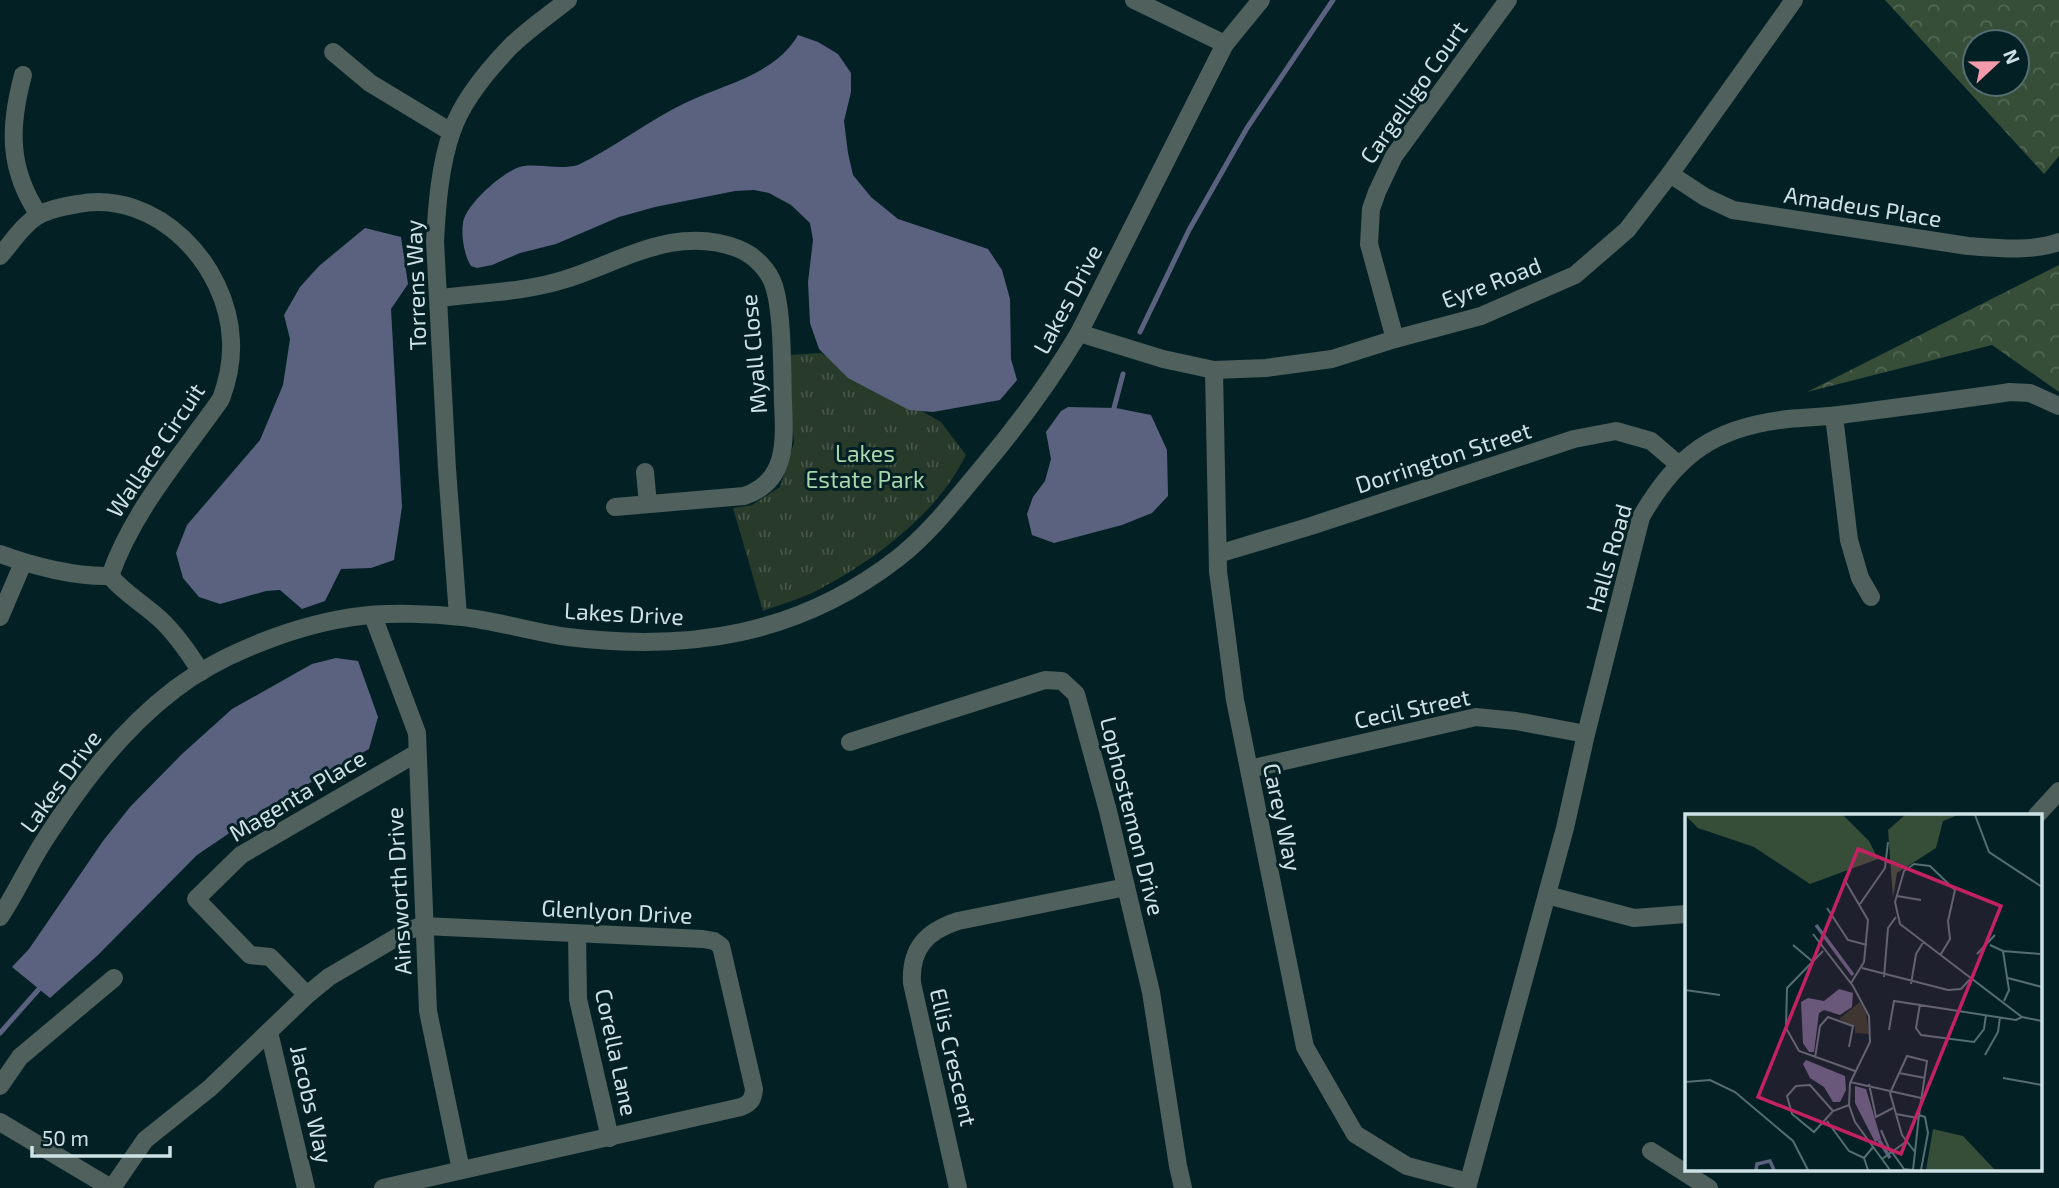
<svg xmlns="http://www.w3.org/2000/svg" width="2059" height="1188" font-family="'Exo 2',sans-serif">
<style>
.grass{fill:url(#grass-tufts)}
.forest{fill:url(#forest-crowns);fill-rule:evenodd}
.water{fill:#5b627f}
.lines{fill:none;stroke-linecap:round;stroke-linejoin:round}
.stream{stroke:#5b627f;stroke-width:5}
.minor{stroke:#50605c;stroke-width:18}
.labels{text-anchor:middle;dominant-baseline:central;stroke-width:6;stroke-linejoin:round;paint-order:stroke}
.street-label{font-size:23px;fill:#cee2e6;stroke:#032025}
.park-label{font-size:23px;fill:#a8d7ac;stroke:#032025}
.inset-river{fill:none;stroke:#5b627f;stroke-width:3.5}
.inset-road{fill:none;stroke:#546e72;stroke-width:2}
.view{fill:#c32262;fill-opacity:0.15;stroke:#c32262;stroke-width:3.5}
.inset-edge{fill:none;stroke:#cee2e6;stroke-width:3.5}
</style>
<defs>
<pattern id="grass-tufts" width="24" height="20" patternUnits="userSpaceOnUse" patternTransform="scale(1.75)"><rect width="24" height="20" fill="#283a2a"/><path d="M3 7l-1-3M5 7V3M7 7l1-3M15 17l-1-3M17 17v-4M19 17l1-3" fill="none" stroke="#465649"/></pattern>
<pattern id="forest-crowns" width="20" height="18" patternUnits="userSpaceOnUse" patternTransform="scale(1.75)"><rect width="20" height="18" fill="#364e38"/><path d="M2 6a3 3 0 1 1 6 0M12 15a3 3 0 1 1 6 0" fill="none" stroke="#526755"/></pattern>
</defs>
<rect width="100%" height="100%" fill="#032025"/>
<path class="grass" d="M821 353 941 422 966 455C937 514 875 560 818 590 801 599 781 604 763 611L733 508 752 505 780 487 794 443 788 355Z"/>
<g class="forest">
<path d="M1885 0H2059V156L2044 174ZM1975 42H2017V84H1975Z"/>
<polygon points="2059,265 2059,392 1992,345 1807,392"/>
</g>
<g class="water">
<path d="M798 35 818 42 838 54 851 73V92L844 121 848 153 853 175 871 197 898 219 988 249 1002 270 1010 299 1011 359 1017 380 1000 400 933 412 909 410 848 378 819 349 810 323 808 282 813 240 810 223 791 205 769 193 754 190 735 191 655 207 619 217 556 244 520 253 492 265 477 268 471 266C464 255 461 236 463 223 465 205 506 168 524 166 542 164 560 170 578 165 615 147 648 121 685 103 724 84 775 75 798 35Z"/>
<polygon points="365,228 401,237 408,284 391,309 402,507 394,560 371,568 341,569 325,601 302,609 280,590 266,591 220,604 199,597 183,578 176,553 187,525 260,440 283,385 290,339 284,315 300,287 319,266"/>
<polygon points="1068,407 1116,408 1151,415 1167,450 1168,496 1152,513 1122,525 1054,543 1032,535 1027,514 1033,497 1045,481 1051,459 1046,432 1061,411"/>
<polygon points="336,658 358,661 378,717 369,749 268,807 197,855 98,955 50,998 12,967 29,949 103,841 130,807 182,754 232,709 312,664"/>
</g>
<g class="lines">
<g class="stream">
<polyline points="1140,332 1189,230 1247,128 1333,0"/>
<polyline points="1114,408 1123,374"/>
<polyline points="0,1033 39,989"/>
</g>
<g class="minor">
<polyline points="1134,0 1225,44"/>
<polyline points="333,52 370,83 451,132"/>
<path d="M23 75C9 127 8 169 39 215"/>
<path d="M1670 174 1705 197 1733 210 1968 246C1997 248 2031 252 2059 242"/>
<path d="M0 256C12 242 25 222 41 214 53 208 65 206 78 204 156 189 228 264 231 341 232 361 228 380 221 399 181 456 133 510 110 576"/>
<path d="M439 298C480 293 526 292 566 279 623 261 677 224 739 249 754 255 769 270 774 286 783 314 782 372 783 403 785 442 787 482 744 496L615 507"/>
<polyline points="1079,333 1163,359 1214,370 1266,368 1332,359 1395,339 1481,316 1575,275 1627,230 1670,174 1794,0"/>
<polyline points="1395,339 1369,244 1371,209 1377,192 1394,156 1508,0"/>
<polyline points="1214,370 1218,571 1235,700 1305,1047 1355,1134 1407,1166 1468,1182"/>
<polyline points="1834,416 1849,540 1860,578 1871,597"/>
<polyline points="645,472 648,504"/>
<path d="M0 554C32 566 76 577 110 576"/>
<polyline points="1218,554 1311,526 1574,439 1616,431 1651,441 1678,464"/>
<path d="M110 576C125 594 144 604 161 620 177 635 189 653 201 672"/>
<polyline points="373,616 417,733 428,1011 461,1170"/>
<path d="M458 616 447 469 435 241C437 204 440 165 452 131 462 101 488 70 510 47 527 30 549 15 568 0"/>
<polyline points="0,617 23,563"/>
<polyline points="850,742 1045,680 1062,681 1076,694 1108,811 1151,992 1178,1166 1183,1188"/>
<polyline points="1249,769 1476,717 1516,721 1586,734"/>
<polyline points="2037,815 2059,791"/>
<polyline points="1547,895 1634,918 1686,914"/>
<path d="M0 917C16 893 28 866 44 841 80 785 121 730 175 689 224 652 301 623 361 616 389 612 434 614 462 617 498 621 532 632 568 637 690 652 799 635 898 558 930 533 955 500 981 469 1019 424 1049 384 1079 333L1225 44 1261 0"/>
<polyline points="577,934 578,999 610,1138"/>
<polyline points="307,995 270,957 250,955 196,899 241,855 417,753"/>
<polyline points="269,1032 306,1188"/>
<polyline points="0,1086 20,1057 114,978"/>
<polyline points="0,1122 111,1188"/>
<polyline points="1651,1151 1709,1188"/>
<path d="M112 1188 145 1140 210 1088 307 995 329 977 409 930 423 926 703 939 714 941 721 946 754 1089C753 1099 751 1103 741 1107L383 1188"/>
<path d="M958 1188 912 983C910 948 927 931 958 921L1126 887"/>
<path d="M1467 1188 1565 828 1586 734 1641 517C1677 454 1715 427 1788 419 1808 417 1827 417 1847 414 1901 407 1956 400 2010 392L2030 393 2059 406"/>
</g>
</g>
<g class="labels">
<g class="street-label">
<text transform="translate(1413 92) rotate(-55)">Cargelligo Court</text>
<text transform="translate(1863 206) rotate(9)">Amadeus Place</text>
<text transform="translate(1491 282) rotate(-21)">Eyre Road</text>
<text transform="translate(415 285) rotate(-92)">Torrens Way</text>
<text transform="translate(1067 299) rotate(-62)">Lakes Drive</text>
<text transform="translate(753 354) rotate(-95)">Myall Close</text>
<text transform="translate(155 450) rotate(-56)">Wallace Circuit</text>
<text transform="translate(1443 457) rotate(-18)">Dorrington Street</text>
<text transform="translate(1608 558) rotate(-74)">Halls Road</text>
<text transform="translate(624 613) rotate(3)">Lakes Drive</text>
<text transform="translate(1412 708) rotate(-12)">Cecil Street</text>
<text transform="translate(60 781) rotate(-54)">Lakes Drive</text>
<text transform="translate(297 795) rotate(-31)">Magenta Place</text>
<text transform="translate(1133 816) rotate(76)">Lophostemon Drive</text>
<text transform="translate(1283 817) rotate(78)">Carey Way</text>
<text transform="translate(398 891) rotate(-93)">Ainsworth Drive</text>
<text transform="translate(617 911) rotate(3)">Glenlyon Drive</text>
<text transform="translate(617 1052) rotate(78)">Corella Lane</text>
<text transform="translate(954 1057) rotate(77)">Ellis Crescent</text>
<text transform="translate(312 1104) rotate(77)">Jacobs Way</text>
</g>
<g class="park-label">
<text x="865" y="453">Lakes<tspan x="865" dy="26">Estate Park</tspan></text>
</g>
</g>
<g transform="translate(1685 814)">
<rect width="357" height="357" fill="#032025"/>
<path d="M175 188 181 199 184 220 170 219V212L154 205Z" fill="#283a2a"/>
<path d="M0 1H158L184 27 193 45 125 70 69 33 13 14ZM220 1H273L258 7 251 34 212 59 208 84 203 16ZM248 315 278 322 310 356H241Z" fill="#364e38"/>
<path d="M154 175 168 179 167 193 155 201 139 196 134 199 129 238H124L118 229 116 188 123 184 139 187ZM121 246 160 262 161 276 155 288H148L139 273 125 264 118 250ZM170 272 181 275 196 325 190 328 170 289Z" fill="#5b627f"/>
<path class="inset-river" d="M131 111 168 161M194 326 205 344M71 356 72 350 85 347 89 356"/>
<path class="inset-road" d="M290 1 304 38 357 73M159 65 183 106 179 148 166 169M212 82 236 86M175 90 200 54 203 28M142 94 163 126 182 131M128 120 168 172 184 202 185 228 165 269 164 291 170 308 205 356M108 131 127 147M305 131 318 137 355 140M138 137 102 174 101 214 114 237 170 257M318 137 324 176 319 187M256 140 265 125 263 107 270 76 245 52 229 50 219 57 210 88 215 110 337 203 357 207M292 140 310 121M177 154 263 176 276 175 287 163M199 163 203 114 211 103M323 164 357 173M226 170 231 140 239 127M0 176 35 181M235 190 231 214 236 221 289 228 299 215 301 201M204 216 209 187 331 206 337 203M300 241 313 218 315 203M130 244 135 212 143 203 168 212 164 233M214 259 240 264M318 264 357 271M0 268 25 266 50 278 108 327 123 356M165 268 236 284M184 270 191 303 208 294M148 297 125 271 111 272 102 282 107 300 129 318 148 297 164 291M211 300 233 304M234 301 240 303 243 319 236 356M142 307 164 337 179 344M196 316 206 339M207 338 219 355 228 356M197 345 222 327M183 356 179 344 188 333M228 356 230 338 234 301 242 247 222 242 205 279 217 321 230 338"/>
<path class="view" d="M173 35 316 92 216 340 73 283Z"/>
<rect width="357" height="357" class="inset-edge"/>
</g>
<g transform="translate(1996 63) rotate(68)"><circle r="33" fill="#032025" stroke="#546e72" stroke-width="2"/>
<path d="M0-5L12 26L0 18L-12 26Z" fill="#f39aab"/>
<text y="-10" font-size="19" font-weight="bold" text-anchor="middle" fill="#cee2e6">N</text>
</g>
<path d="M32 1146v10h138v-10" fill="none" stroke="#cee2e6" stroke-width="3.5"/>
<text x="42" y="1146" font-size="21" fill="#cee2e6" stroke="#032025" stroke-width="5" paint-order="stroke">50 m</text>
</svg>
